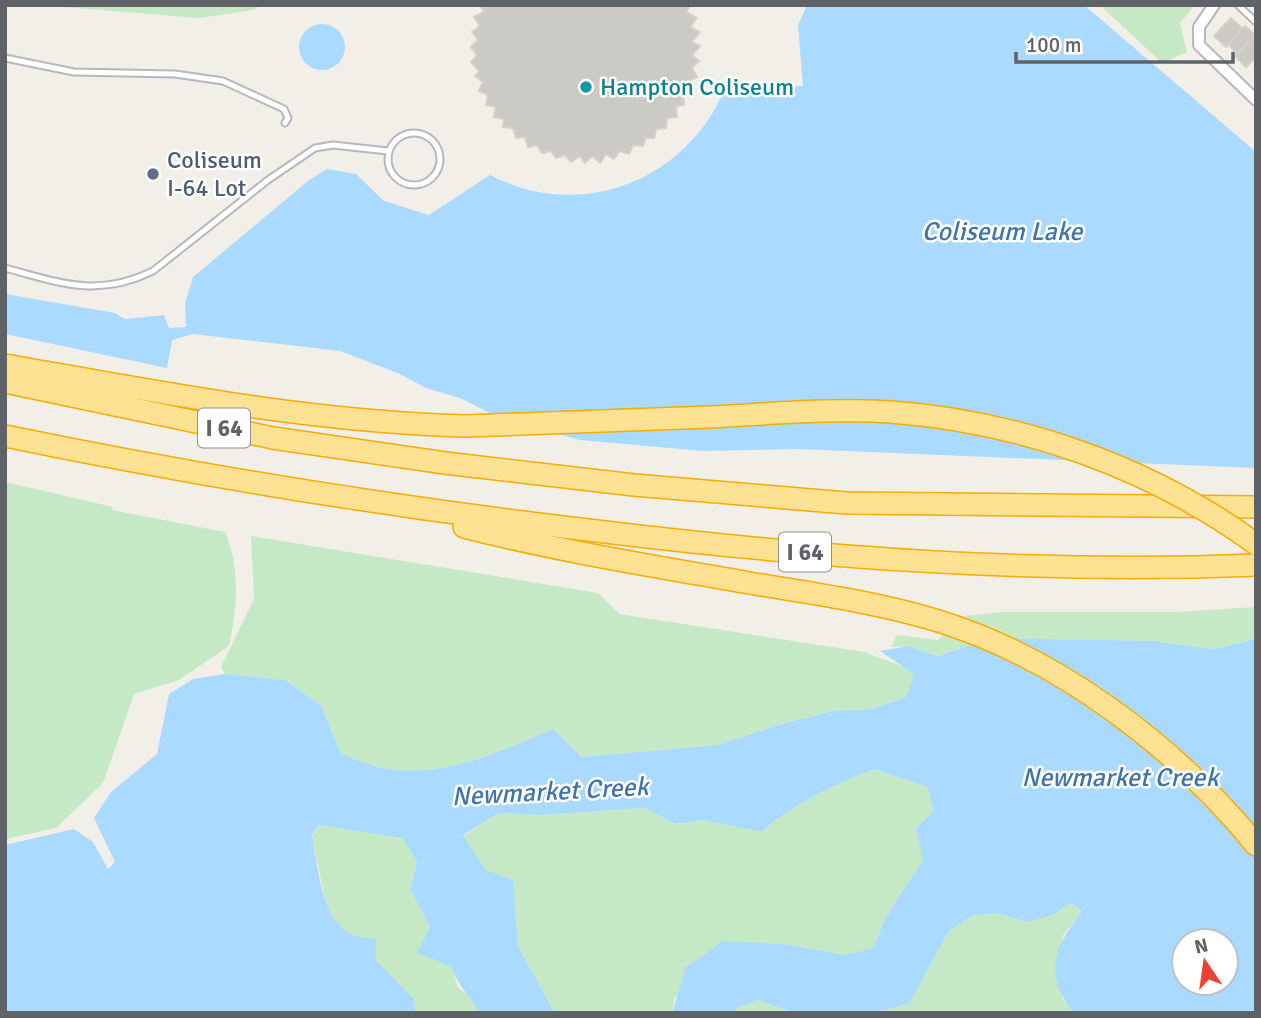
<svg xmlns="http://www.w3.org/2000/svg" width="1261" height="1018" font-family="Signika,sans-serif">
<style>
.green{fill:#c5e8c5}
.water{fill:#aadaff;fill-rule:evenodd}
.building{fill:#cccac5;stroke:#d6d1c6;stroke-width:2}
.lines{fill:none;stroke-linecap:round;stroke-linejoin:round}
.service-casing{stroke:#b5b8bc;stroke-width:9}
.minor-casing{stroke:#b5b8bc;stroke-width:14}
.motorway-casing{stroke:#f9ab00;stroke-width:24}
.service{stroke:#fff;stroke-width:5}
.minor{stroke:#fff;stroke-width:10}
.motorway{stroke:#fde293;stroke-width:21}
.motorway-bridge-casing{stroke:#f9ab00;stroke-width:24;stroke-linecap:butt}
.motorway-bridge{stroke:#fde293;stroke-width:21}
.culture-dot{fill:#0f9aa8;stroke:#fff;stroke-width:2.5}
.service-dot{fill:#5c6f8a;stroke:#fff;stroke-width:2.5}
.labels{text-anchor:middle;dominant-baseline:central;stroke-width:5;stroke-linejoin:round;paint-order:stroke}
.shield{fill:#fff;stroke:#8f9295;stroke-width:2}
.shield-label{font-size:23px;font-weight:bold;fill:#5f6368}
.culture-label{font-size:24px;fill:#0d838f;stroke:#fff;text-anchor:start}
.service-label{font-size:24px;fill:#4e5e75;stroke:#fff;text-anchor:start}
.water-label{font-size:26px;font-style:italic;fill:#4174aa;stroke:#fff}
</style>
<rect width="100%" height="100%" fill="#f1efe8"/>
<g class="green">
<polygon points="40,5 262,5 253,10 199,18"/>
<polygon points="1100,5 1195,5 1180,23 1187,52 1162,63"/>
<path d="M5 482 113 507 112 510 225 532C241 570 237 607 229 646L179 680 134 694 103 783 56 828 5 839Z"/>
<path d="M251 536 598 593 619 614 864 652 905 667 914 674 906 697 872 709 833 711 778 725 718 745 582 757 553 729C498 752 448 777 387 769 372 767 355 759 341 754L321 705 285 680 225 674 221 667 254 599Z"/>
<polygon points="1256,607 1256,639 1212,649 1155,641 990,638 938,656 908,646 891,647 897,635 938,640 964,616 1004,612 1176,612"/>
<path d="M875 769 927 787 933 811 916 828 924 860 886 917 873 948 846 955 784 944 723 942 674 999 672 1013H555L518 946 513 880 486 871 463 836 499 813 541 815 646 808 675 824 704 820 761 832C796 803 832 785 875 769Z"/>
<polygon points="318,825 403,837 417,862 410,889 452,967 458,988 473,998 479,1013 416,1013 413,998 376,960 363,939 340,929 326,904 312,836"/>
<polygon points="1070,903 1082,911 1063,935 1062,998 1073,1013 873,1013 909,1004 949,931 972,916 998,913 1027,922 1053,915"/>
<polygon points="758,1000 795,1013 733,1013 735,1008"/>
</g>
<g class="water">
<path d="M807 5H1084L1256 152V468L798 449 703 451 580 440 502 419 460 398 426 388 400 374 340 351 193 334 172 340 167 368 5 334V294L115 313 125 319 164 315 169 328 186 327 185 303 193 277 309 180 327 169 356 174 384 201 429 215 490 175C580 222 684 182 724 91L803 86 798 25Z"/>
<circle cx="322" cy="47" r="23"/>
<path d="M990 638 1155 641 1212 649 1256 639V1013H1073C1043 973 1054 947 1082 911L1070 903 1053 915 1027 922 998 913 972 916 949 931 909 1004 873 1013H795L758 1000 736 1008 733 1013H672L686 967 723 941 784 944 845 955 873 948 886 917 923 860 916 828 933 811 927 787 875 769C832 785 796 803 761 832L704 820 675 824 645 808 541 815 499 813 463 835 486 870 513 880 518 946 555 1013H479C470 992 460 992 452 967L417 953 430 927 410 889 417 862 403 838 318 825 312 836C320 875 322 943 376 938V960L413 998 416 1013H5V845L74 829 93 842 108 869 115 862 94 818 111 792 157 754 169 694 193 679 225 674 285 680 321 705 341 754C356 759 372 767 387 769 448 777 498 752 553 729L582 757 718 745 778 725 833 711 872 709 906 697 914 674 880 651 908 646 938 656ZM1184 941H1226V983H1184Z"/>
</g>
<g class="building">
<polygon points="480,5 690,5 686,12 697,18 690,27 700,32 692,42 700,46 692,55 699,61 692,68 697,77 688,81 692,91 683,94 684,105 676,106 677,117 667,118 666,128 656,129 654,138 646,138 643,146 633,145 629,154 620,151 614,159 606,154 600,163 592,156 585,163 580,156 571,162 565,155 556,158 551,151 542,153 537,145 528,147 525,137 516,138 513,128 503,127 504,119 494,117 496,107 486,105 488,95 479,91 483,82 475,76 479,71 471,62 477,56 471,47 478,40 472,32 480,26 474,17 484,12"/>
<polygon points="1231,18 1243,29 1226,47 1214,36"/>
<polygon points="1245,26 1255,35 1237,54 1228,44"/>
<polygon points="1252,38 1256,41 1256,57 1246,67 1235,56"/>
</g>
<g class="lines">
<g class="service-casing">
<g id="service">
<polyline points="1238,5 1256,22"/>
<polyline points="5,58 74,72 175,74 223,81 284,109 288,118 285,123"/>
<circle cx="414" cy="159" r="26"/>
<path d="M5 268C60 283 98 298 153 271L268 180 315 148 333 145 388 151"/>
</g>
</g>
<g class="minor-casing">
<polyline id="minor" points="1214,5 1199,27 1199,45 1256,100"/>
</g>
<g class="motorway-casing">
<g id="motorway">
<path d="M5 365C158 392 310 422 466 426"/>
<polyline points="5,382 273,438 445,463 634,485 846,503 1256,507"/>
<path d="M5 436C204 477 404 509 605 532 821 558 1039 574 1256 565"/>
<path d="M464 527C558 551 653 566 749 583 811 593 875 602 935 620 1058 657 1176 747 1256 845"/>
</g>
</g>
<use href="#service" class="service"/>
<use href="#minor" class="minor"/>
<use href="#motorway" class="motorway"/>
<g class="motorway-bridge-casing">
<path id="motorway-bridge" d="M466 426C547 423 629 420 710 417 770 414 831 408 891 412 1022 422 1150 467 1256 544"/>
</g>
<use href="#motorway-bridge" class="motorway-bridge"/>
</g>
<circle class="culture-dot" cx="586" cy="87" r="7"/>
<circle class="service-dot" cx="153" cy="174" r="7"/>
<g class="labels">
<g class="shield">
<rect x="198" y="408.5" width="52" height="39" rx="5"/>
<rect x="779" y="532.5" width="52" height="39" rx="5"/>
</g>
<g class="shield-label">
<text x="224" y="428">I 64</text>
<text x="805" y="552">I 64</text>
</g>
<g class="culture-label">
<text x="600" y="87">Hampton Coliseum</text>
</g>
<g class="service-label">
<text x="167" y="160">Coliseum<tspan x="167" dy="28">I-64 Lot</tspan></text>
</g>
<g class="water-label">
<text x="1002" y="232">Coliseum Lake</text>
<text x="1120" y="778">Newmarket Creek</text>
<text transform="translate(550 792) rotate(-3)">Newmarket Creek</text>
</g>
</g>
<rect width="1261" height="1018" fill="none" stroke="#5f6368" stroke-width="14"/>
<g transform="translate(1205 962) rotate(347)"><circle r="33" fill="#ffffff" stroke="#bfc1c3" stroke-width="2"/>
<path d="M0-5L12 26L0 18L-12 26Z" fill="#ea4335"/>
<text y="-10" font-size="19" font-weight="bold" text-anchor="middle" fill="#5f6368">N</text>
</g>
<path d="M1016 52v10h217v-10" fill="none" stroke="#5f6368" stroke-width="3.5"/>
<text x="1026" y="52" font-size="21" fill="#5f6368" stroke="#ffffff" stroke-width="5" paint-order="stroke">100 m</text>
</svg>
